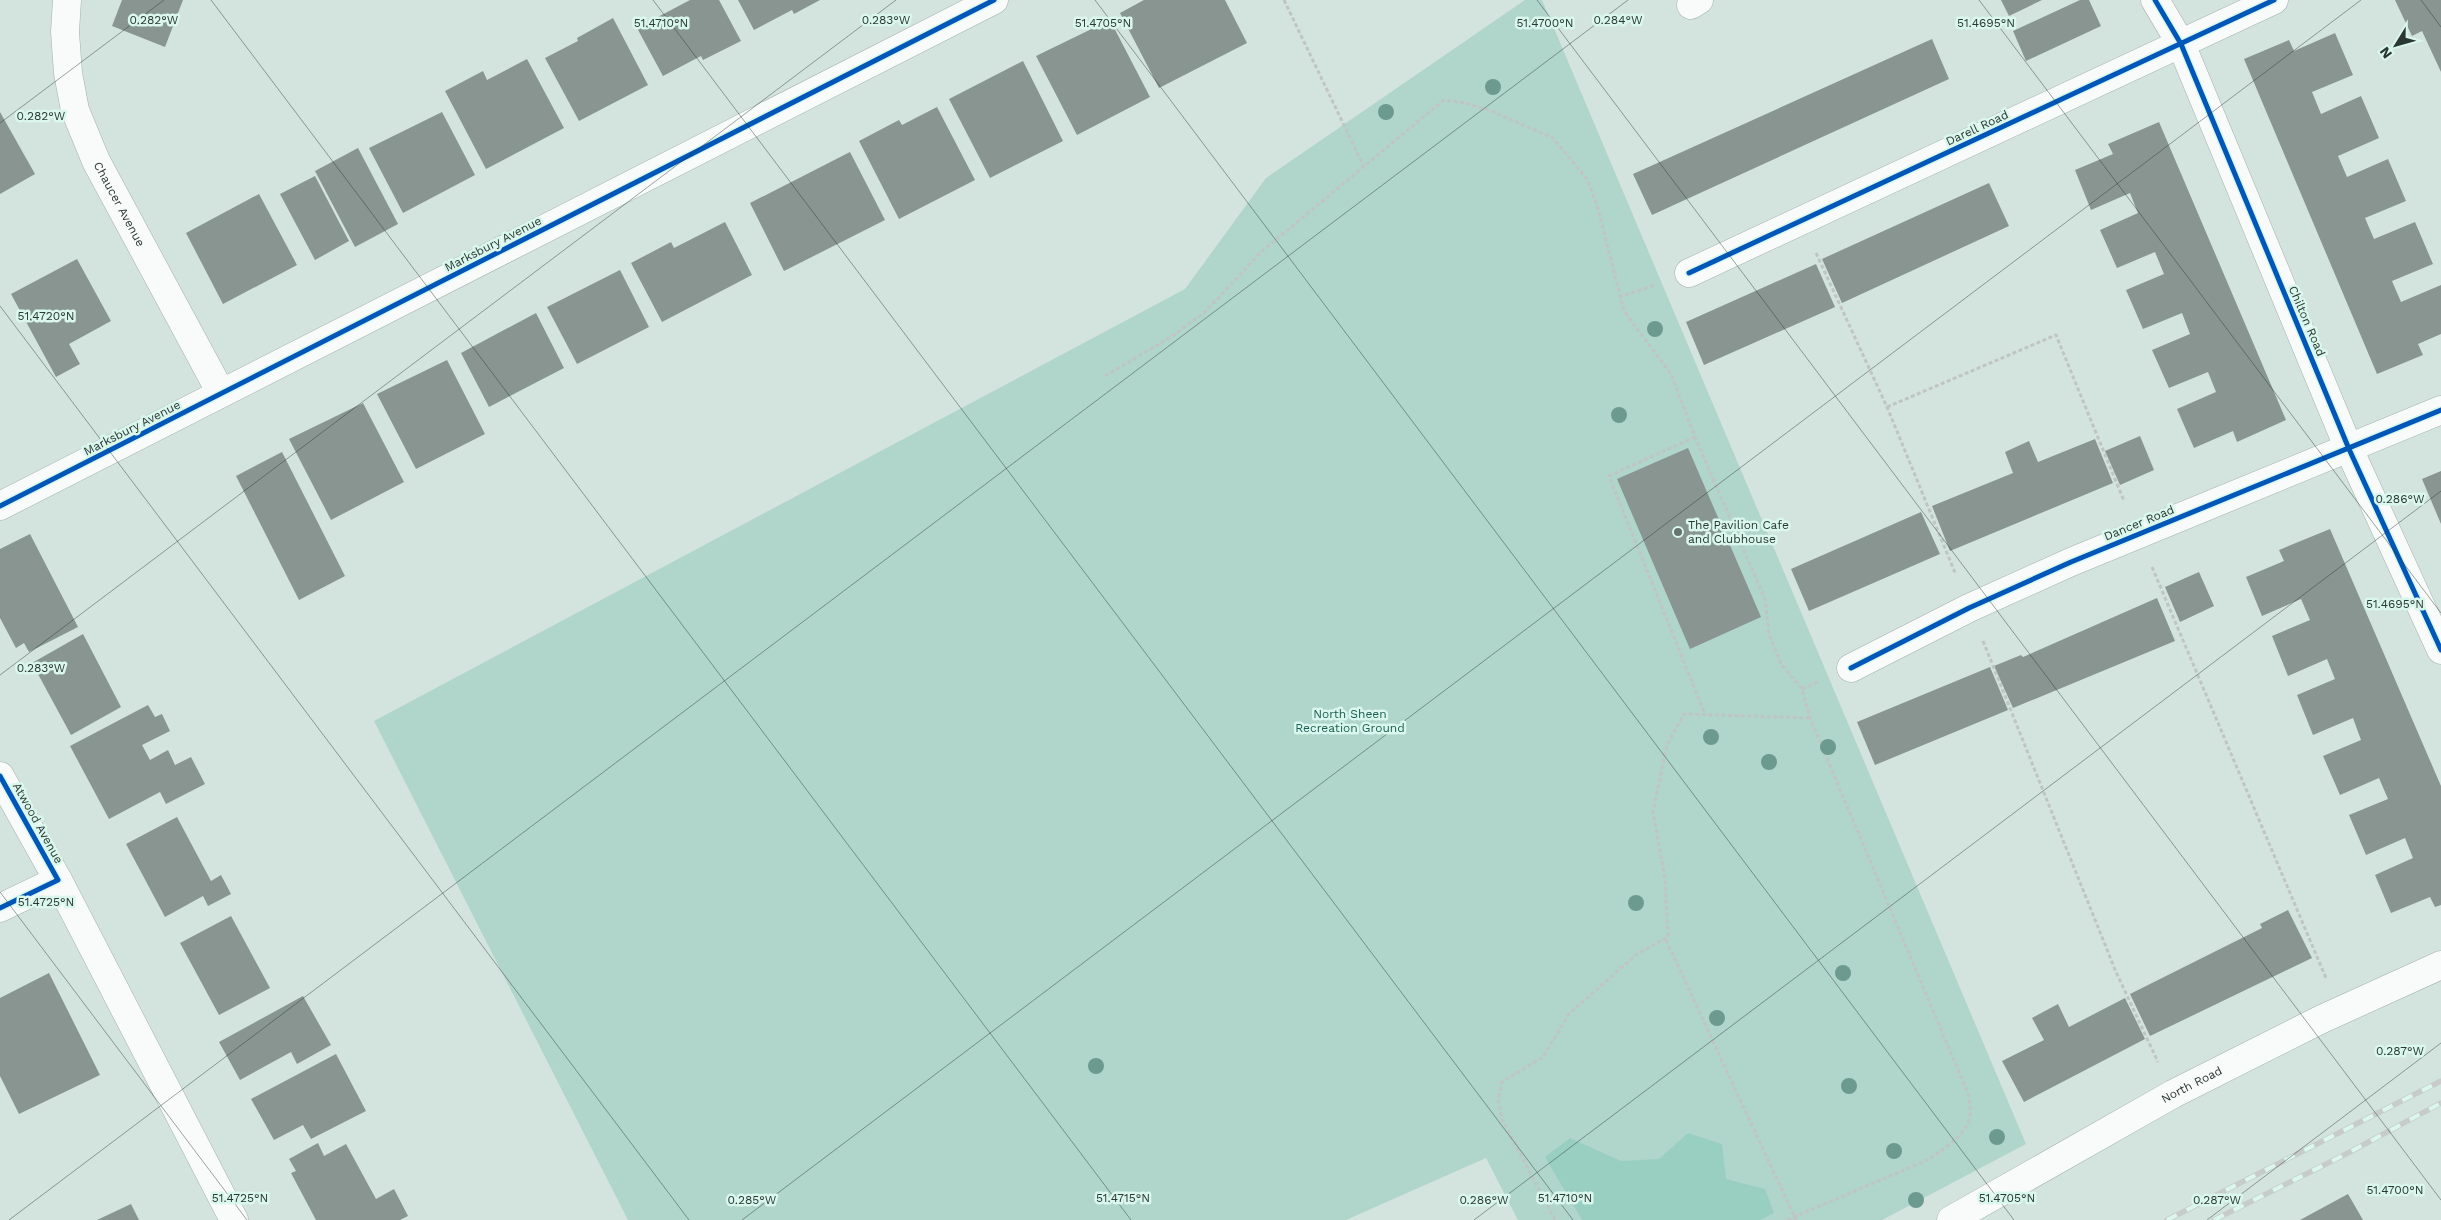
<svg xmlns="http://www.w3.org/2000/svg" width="2441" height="1220" font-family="'Work Sans',sans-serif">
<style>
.green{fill:#b0d5cb}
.forest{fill:#99cfc1}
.building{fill:#889590}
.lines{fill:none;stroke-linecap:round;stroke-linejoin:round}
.minor-casing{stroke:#a4b1ac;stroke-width:29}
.path{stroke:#c0c5c3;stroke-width:3;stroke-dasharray:4 2.5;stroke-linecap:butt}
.minor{stroke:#f8fbfa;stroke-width:28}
.rail-casing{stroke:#c7ccca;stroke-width:5.5}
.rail{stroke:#daf7ee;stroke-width:4;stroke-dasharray:11;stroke-linecap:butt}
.cycleway-casing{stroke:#daf7ee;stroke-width:8}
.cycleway{stroke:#0057b8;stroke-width:5}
.tree{fill:#6d9a8f}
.ticks{fill:none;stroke:#2b3733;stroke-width:1;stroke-opacity:0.45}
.poi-dot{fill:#66746f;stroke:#daf7ee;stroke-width:2}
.labels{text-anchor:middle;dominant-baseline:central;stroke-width:5;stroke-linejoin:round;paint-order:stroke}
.street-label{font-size:12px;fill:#2b3733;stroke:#daf7ee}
.poi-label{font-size:12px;fill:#2b3733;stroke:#daf7ee;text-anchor:start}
.park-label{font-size:12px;fill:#195d4f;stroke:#daf7ee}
.ticks-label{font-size:12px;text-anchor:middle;fill:#2b3733;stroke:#daf7ee;stroke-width:5;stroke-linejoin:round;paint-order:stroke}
</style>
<rect width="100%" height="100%" fill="#d3e4de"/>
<polygon class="green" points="1525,0 1542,0 2026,1144 1882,1220 1518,1220 1486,1158 1346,1220 628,1220 374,721 1185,289 1266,178"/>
<polygon class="forest" points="1688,1133 1722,1144 1726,1179 1765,1189 1774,1213 1760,1220 1582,1220 1545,1157 1570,1138 1621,1161 1659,1159"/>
<g class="building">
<polygon points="122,0 183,0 165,47 112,26"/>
<polygon points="690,0 719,0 741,41 703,60 701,56 663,76 637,28"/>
<polygon points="738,0 820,0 794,14 792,10 754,30"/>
<polygon points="1144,0 1225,0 1247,43 1159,88 1120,13"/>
<polygon points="2001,0 2042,0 2009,16"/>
<polygon points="2080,0 2089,0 2101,26 2026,61 2013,31"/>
<polygon points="2395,0 2441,0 2441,72 2422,31 2412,36"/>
<polygon points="613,18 648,85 579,121 545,58 578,41 577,38"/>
<polygon points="1110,20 1150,97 1077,135 1036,56"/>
<polygon points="2335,33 2353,75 2312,92 2321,114 2361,96 2379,138 2338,156 2347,177 2388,159 2406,201 2365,218 2374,239 2415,222 2433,264 2392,281 2401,302 2441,285 2441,334 2418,344 2423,355 2377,374 2244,59 2289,40 2294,51"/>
<polygon points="1932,39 1949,79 1652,215 1633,174"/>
<polygon points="527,59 564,128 486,169 445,91 483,71 487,80"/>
<polygon points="1023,61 1063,141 990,178 949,99"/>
<polygon points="937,107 975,180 899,219 859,141 899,120 902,125"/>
<polygon points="0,112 35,174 0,194"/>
<polygon points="442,112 475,175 403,213 369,148"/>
<polygon points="2159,122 2286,420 2237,442 2233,431 2194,448 2177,409 2216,392 2208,372 2169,388 2152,350 2190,334 2182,313 2143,329 2126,290 2164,274 2155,252 2117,268 2100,230 2138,213 2130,193 2091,210 2075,170 2113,154 2108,144"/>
<polygon points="358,148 398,224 355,247 315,171"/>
<polygon points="850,152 885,220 784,271 750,203"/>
<polygon points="315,176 349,241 315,260 280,194"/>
<polygon points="1989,183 2009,226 1842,303 1822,259"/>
<polygon points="259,194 297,265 223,304 186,233"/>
<polygon points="725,222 752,275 662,322 631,263 671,242 674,248"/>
<polygon points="77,259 111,321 69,344 80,364 56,377 11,294"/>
<polygon points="1816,264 1835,307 1704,365 1686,322"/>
<polygon points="620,270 649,327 577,364 547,307"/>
<polygon points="536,313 564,368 489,407 461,353"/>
<polygon points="447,360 485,434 416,469 377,394"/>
<polygon points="363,403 404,482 331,520 289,439"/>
<polygon points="2140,436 2154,470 2120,485 2105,451"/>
<polygon points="2095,439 2113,483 1950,551 1932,506 2013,473 2005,452 2029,441 2038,462"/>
<polygon points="1688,448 1761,617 1690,649 1617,479"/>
<polygon points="282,452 345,576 299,600 236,476"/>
<polygon points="2441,471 2441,524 2422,479"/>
<polygon points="1921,512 1940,554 1809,611 1791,569"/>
<polygon points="2330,529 2441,786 2441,905 2435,907 2430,897 2391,913 2375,875 2413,858 2405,838 2366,855 2349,815 2388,799 2379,778 2340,795 2323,756 2361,740 2353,718 2313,735 2297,695 2335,679 2327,659 2288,676 2272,636 2310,620 2301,599 2262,616 2246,577 2284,561 2279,550"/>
<polygon points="30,534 78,627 29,652 24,643 16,648 0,618 0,549"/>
<polygon points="2199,572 2214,606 2180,622 2165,587"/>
<polygon points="2157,598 2175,641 2013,708 1994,666 2021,655 2023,657"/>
<polygon points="83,634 121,707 71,735 32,663"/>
<polygon points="1990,667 2008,710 1875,765 1857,722"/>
<polygon points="148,705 155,717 162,714 170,731 142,745 150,760 168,750 175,765 191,757 205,784 166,804 160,792 109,819 70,746"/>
<polygon points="177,817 211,881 221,875 231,894 208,906 203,896 165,917 126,844"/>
<polygon points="2288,910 2312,958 2150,1036 2130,994 2262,928 2260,924"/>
<polygon points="231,916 270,988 219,1015 180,943"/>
<polygon points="49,973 100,1075 19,1114 0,1076 0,998"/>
<polygon points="303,996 331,1045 297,1064 291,1052 240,1080 219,1042"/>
<polygon points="2125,998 2145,1039 2024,1102 2002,1061 2044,1040 2032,1018 2058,1004 2069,1027"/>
<polygon points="336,1054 366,1111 311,1139 303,1125 274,1140 251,1099"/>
<polygon points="318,1143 324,1156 346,1144 376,1199 394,1189 408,1216 400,1220 316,1220 291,1173 296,1171 289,1159"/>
<polygon points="2348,1194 2363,1220 2300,1220"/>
<polygon points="131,1204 139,1220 97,1220"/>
</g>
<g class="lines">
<g class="minor-casing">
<g id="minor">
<path id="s1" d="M67 0 65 32 68 73 75 110 96 161 221 393"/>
<polyline points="2155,0 2181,44 2349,449 2441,650"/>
<polyline points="1691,5 1699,0"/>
<polyline points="1689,273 2274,0"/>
<polyline points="0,506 994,0"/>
<polyline points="1851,668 1969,608 2071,562 2441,410"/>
<polyline points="0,776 58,880 234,1220"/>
<polyline points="0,908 58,880"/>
<path id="s2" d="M1951 1220 2173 1094 2322 1019 2441 965"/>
</g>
</g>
<g class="path">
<polyline points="1284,0 1364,167"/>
<polyline points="1816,253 1887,407 1956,575"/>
<polyline points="1619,297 1655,285"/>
<path d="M1105 376 1171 337 1205 312 1261 252 1444 100 1465 103 1489 110 1553 138 1587 179 1597 205 1624 311 1671 374 1695 437 1765 599 1769 634 1781 664 1802 689 1810 718 1969 1096C1969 1102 1971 1110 1970 1116 1968 1134 1939 1153 1925 1161L1787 1220"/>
<polyline points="1887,407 2056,335 2124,501"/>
<polyline points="1695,437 1609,476 1705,714"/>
<polyline points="2152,567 2326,978"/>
<polyline points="1983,641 2116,972 2158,1062"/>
<polyline points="1802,689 1818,682"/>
<polyline points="1666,940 1796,1220"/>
<polyline points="1555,1220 1502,1119 1498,1100 1502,1082 1543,1057 1569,1014 1637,954 1668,937 1665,878 1653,812 1667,745 1684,714 1810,718"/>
</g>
<use href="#minor" class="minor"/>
<g class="rail-casing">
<g id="rail">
<polyline points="2167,1220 2441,1081"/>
<polyline points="2214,1220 2350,1152 2441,1103"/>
</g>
</g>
<use href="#rail" class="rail"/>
<g class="cycleway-casing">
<g id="cycleway">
<polyline points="2155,0 2181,44 2349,449 2441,650"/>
<polyline points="1689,273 2274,0"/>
<polyline points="0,506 994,0"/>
<polyline points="1851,668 1969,608 2071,562 2441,410"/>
<polyline points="0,776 58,880 0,908"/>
</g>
</g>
<use href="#cycleway" class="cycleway"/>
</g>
<g class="tree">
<circle cx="1493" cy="87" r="8"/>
<circle cx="1386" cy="112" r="8"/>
<circle cx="1655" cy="329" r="8"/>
<circle cx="1619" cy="415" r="8"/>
<circle cx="1711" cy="737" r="8"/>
<circle cx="1828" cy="747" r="8"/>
<circle cx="1769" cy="762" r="8"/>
<circle cx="1636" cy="903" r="8"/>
<circle cx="1843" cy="973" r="8"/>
<circle cx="1717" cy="1018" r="8"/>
<circle cx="1096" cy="1066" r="8"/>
<circle cx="1849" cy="1086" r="8"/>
<circle cx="1997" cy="1137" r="8"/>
<circle cx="1894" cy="1151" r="8"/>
<circle cx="1916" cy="1200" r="8"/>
</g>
<path class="ticks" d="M211 0 1131 1220M653 0 1573 1220M1095 0 2014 1220M1537 0 2441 1200M1979 0 2441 613M2421 0 2441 27M0 123 164 0M0 306 689 1220M0 675 896 0M0 892 247 1220M9 1220 1628 0M742 1220 2361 0M1474 1220 2441 491M2207 1220 2441 1043"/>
<circle class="poi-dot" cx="1678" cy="532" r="5"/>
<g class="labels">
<g class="street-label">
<text transform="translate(1977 128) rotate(-25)">Darell Road</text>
<text stroke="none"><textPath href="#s1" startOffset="215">Chaucer Avenue</textPath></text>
<text transform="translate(493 244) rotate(-27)">Marksbury Avenue</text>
<text transform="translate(2307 321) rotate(67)">Chilton Road</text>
<text transform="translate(132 428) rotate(-27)">Marksbury Avenue</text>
<text transform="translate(2139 523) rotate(-22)">Dancer Road</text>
<text transform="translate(38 823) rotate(61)">Atwood Avenue</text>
<text stroke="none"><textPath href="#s2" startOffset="276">North Road</textPath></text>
</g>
<g class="poi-label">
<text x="1688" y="525">The Pavilion Cafe<tspan x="1688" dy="14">and Clubhouse</tspan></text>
</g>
<g class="park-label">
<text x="1350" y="714">North Sheen<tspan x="1350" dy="14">Recreation Ground</tspan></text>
</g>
</g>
<g class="ticks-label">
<text x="886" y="24">0.283°W</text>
<text x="154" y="24">0.282°W</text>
<text x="1618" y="24">0.284°W</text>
<text x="661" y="27">51.4710°N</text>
<text x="1103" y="27">51.4705°N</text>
<text x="1545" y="27">51.4700°N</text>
<text x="1986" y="27">51.4695°N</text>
<text x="41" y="120">0.282°W</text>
<text x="46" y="320">51.4720°N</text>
<text x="2400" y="503">0.286°W</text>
<text x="2395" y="608">51.4695°N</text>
<text x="41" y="672">0.283°W</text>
<text x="46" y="906">51.4725°N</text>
<text x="2400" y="1055">0.287°W</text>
<text x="2395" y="1194">51.4700°N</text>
<text x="240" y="1202">51.4725°N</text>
<text x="1123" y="1202">51.4715°N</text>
<text x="1565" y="1202">51.4710°N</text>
<text x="2007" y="1202">51.4705°N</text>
<text x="752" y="1204">0.285°W</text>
<text x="1484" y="1204">0.286°W</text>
<text x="2217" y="1204">0.287°W</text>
</g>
<g transform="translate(2396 45) rotate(233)" stroke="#daf7ee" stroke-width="4" paint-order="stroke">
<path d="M0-4L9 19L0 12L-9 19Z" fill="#2b3733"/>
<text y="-8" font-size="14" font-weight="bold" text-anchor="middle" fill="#2b3733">N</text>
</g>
</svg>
